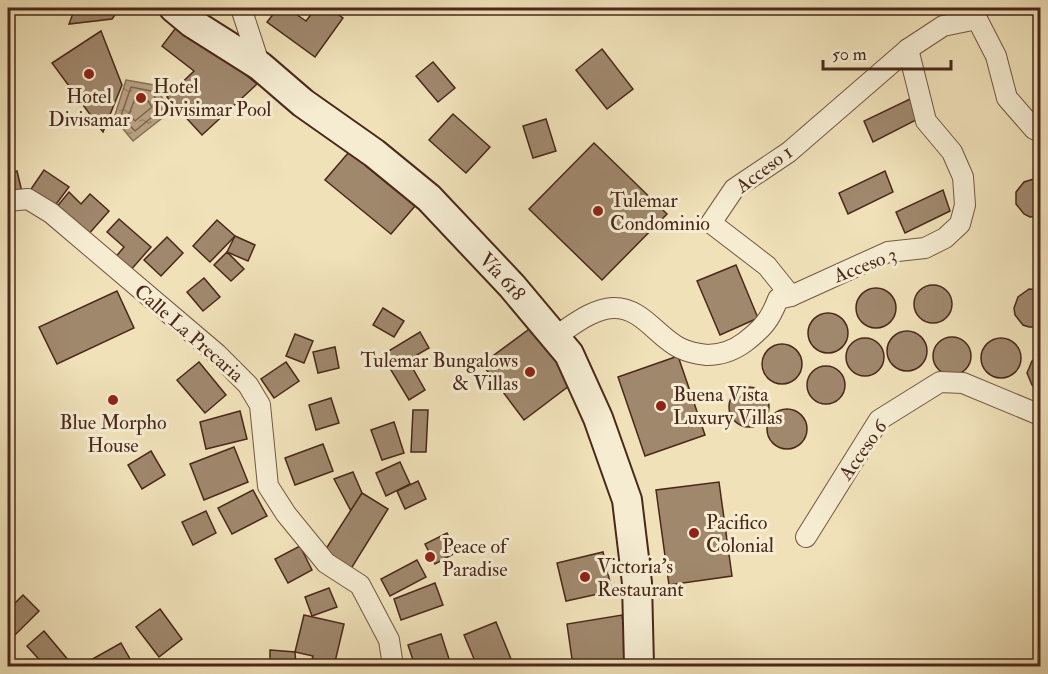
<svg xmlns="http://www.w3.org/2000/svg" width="1048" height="674" font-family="'IM FELL Double Pica',serif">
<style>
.water{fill:url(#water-ripples);stroke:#8c7159;stroke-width:1.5}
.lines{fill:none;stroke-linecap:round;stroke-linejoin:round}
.shore{stroke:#81654e;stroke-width:1.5}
.building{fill:#a0886d;stroke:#4a281a;stroke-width:1.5}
.street-casing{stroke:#745642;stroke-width:22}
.secondary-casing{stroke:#4a281a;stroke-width:32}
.street{stroke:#f5ecd2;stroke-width:20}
.secondary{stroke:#f5ecd2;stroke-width:28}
.poi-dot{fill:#8f2418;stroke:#f5ecd2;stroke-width:2}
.labels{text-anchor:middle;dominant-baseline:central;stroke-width:6;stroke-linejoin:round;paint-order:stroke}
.poi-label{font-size:20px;fill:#4a281a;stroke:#f5ecd2;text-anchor:start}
.street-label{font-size:20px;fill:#4a281a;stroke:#f5ecd2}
</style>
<defs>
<pattern id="water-ripples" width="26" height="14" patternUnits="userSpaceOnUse" patternTransform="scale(1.5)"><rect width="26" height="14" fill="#b8a283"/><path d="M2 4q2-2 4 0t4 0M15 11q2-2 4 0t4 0" fill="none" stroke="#98846a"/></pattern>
</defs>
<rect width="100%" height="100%" fill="#f0e1b9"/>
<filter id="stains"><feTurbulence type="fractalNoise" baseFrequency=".00333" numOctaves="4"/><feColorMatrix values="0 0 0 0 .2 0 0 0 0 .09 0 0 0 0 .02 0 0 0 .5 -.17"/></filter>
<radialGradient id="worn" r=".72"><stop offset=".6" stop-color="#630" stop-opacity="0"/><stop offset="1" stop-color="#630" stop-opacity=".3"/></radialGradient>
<polygon class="water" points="126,80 154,85 171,111 133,141 114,118"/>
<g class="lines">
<g class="shore">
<polygon points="131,87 151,91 162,109 135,131 121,116"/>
<polygon points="136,96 146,98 152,107 135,121 129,114"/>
</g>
</g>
<g class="building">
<polygon points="75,8 120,8 112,19 69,24"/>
<polygon points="278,8 287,8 306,21 316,8 329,8 343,18 315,57 267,22"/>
<polygon points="181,21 257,84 202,135 167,97 194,71 162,46"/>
<polygon points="101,31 122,85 103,132 52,63"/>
<polygon points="602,49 633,89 607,109 576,70"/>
<polygon points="433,62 455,88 438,102 416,76"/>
<polygon points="910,99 918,119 873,142 864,121"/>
<polygon points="453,114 490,147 466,173 429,140"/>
<polygon points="546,119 556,151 533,158 523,126"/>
<polygon points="594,143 667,214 602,280 529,209"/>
<polygon points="355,145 421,199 391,234 325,180"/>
<polygon points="44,170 69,187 54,207 29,192"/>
<polygon points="17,171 22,192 8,195 8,174"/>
<polygon points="885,171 893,192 848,214 839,193"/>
<polygon points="1037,178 1040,179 1040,216 1030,217 1024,214 1016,204 1016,192 1024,182"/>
<polygon points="943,190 950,211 905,233 896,212"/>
<polygon points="69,192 81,204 90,194 109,211 87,236 55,209"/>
<polygon points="119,219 151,247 129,272 114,259 124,247 107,232"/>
<polygon points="217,220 235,236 210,262 193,246"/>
<polygon points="235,236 255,245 248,261 227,252"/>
<polygon points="167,237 183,253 161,276 144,260"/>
<polygon points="227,252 244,269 231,281 214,265"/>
<polygon points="736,265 758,318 720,335 697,281"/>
<polygon points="204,278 220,297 203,311 187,292"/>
<circle cx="933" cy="304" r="19"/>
<circle cx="876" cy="308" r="20"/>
<polygon points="1029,289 1040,290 1040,327 1029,327 1023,325 1015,315 1014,308 1018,297"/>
<polygon points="117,291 134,328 57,364 39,327"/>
<polygon points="383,308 404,321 394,337 373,325"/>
<circle cx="828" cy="333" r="20"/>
<polygon points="536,324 578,379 524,420 482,364"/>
<circle cx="907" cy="351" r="20"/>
<polygon points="420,332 429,348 408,360 425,390 409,400 382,355"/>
<polygon points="295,334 313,341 304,363 286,356"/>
<circle cx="952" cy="356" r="19"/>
<circle cx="865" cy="357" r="19"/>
<circle cx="1001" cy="358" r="20"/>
<circle cx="782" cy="364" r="20"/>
<polygon points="335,347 339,368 318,373 313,352"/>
<polygon points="1040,355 1040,391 1032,385 1027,373 1032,361"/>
<polygon points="678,356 705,435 645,456 618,377"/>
<polygon points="199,362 226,395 205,413 177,380"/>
<polygon points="286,362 299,381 274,398 261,379"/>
<circle cx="826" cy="385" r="19"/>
<circle cx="749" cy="407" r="20"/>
<polygon points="331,398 339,423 316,430 309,405"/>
<circle cx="787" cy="429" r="20"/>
<polygon points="413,410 428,410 426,452 411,452"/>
<polygon points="240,411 247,439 206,449 200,422"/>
<polygon points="394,422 404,453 382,460 371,430"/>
<polygon points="323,444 333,471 295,485 285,458"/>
<polygon points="234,447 248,482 204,500 190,464"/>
<polygon points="151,451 165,475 142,489 128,465"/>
<polygon points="400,462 410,484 386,496 376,473"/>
<polygon points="353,472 362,493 351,511 334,479"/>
<polygon points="418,481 426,499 405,509 397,491"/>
<polygon points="719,482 732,576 669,585 656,490"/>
<polygon points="253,490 267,516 232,534 218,508"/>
<polygon points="362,493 388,509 349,572 322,555"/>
<polygon points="206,511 216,533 193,545 182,522"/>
<polygon points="447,533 457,552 435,564 425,544"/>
<polygon points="300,546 312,570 288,583 275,559"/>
<polygon points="603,552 612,591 566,601 557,563"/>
<polygon points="417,560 426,577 390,596 381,579"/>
<polygon points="435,583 443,605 401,620 394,599"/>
<polygon points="329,588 337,607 312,616 305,597"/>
<polygon points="23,595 39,611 15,635 8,627 8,610"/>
<polygon points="160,609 182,639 159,657 136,627"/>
<polygon points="304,615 344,624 334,666 310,666 313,656 295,652"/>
<polygon points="622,615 628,662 595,666 573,666 567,624"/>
<polygon points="496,622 511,659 491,666 477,666 464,635"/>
<polygon points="44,631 69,661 63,666 45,666 27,646"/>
<polygon points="441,634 450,662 435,666 415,666 408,645"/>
<polygon points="121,643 134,666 80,666"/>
<polygon points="270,650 295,652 296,666 270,666"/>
</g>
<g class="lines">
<g class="street-casing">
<g id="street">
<polyline points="241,8 260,66"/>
<polyline points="8,201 28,199 51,213 217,354 248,385 260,405 268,486 286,514 326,563 360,585 389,640 393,666"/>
<polyline points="791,296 888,252 925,248 945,238 960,224 965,205 963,177 952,152 926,121 908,49"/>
<path d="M556 336C573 325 592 309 613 308 642 307 657 337 680 348 688 352 698 354 707 355 722 355 733 351 745 342 763 328 770 320 778 299L791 296 767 266 711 223 734 189 789 152 908 49 943 26 977 19 996 56 1007 98 1034 129 1040 132"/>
<polyline points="806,537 879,420 940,382 963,383 1040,415"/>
</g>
</g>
<g class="secondary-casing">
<g id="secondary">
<path id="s1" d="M174 8 192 23 260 66 303 103 374 153 429 198 512 286 569 354 598 418 627 500 637 583 639 666"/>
</g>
</g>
<use href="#street" class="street"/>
<use href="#secondary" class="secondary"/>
</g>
<g class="poi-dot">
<circle cx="89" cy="74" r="6"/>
<circle cx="141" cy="98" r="6"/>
<circle cx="598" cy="211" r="6"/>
<circle cx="530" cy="372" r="6"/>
<circle cx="113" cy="400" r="6"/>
<circle cx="661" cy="406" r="6"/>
<circle cx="694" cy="533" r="6"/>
<circle cx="430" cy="557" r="6"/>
<circle cx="585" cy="577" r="6"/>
</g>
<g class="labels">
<g class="poi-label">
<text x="153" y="86">Hotel<tspan x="153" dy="23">Divisimar Pool</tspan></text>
<text x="89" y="96" text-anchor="middle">Hotel<tspan x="89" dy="23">Divisamar</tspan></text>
<text x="610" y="200">Tulemar<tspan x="610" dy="23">Condominio</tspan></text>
<text x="518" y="360" text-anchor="end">Tulemar Bungalows<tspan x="518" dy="23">&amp; Villas</tspan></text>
<text x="673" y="394">Buena Vista<tspan x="673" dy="23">Luxury Villas</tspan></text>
<text x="113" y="422" text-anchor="middle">Blue Morpho<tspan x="113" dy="23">House</tspan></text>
<text x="706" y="522">Pacifico<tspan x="706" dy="23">Colonial</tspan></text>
<text x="442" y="546">Peace of<tspan x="442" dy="23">Paradise</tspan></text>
<text x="597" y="566">Victoria's<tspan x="597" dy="23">Restaurant</tspan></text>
</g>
<g class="street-label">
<text transform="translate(764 169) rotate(-37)">Acceso 1</text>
<text transform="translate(865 265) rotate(-21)">Acceso 3</text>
<text stroke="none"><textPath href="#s1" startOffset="426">Vía 618</textPath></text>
<text transform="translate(189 333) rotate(41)">Calle La Precaria</text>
<text transform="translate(863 450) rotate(-55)">Acceso 6</text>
</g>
</g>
<rect width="1048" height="674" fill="none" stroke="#f0e1b9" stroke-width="30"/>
<rect x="9" y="9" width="1030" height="656" fill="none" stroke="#4a281a" stroke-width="3"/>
<rect x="15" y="15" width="1018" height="644" fill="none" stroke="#4a281a" stroke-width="1.5"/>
<path d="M823 60v9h128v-9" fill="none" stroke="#4a281a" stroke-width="3"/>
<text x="832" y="60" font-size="18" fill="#4a281a" stroke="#f5ecd2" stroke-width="4.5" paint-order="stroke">50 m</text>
<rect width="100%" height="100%" filter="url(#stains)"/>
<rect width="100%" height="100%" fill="url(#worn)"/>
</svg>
